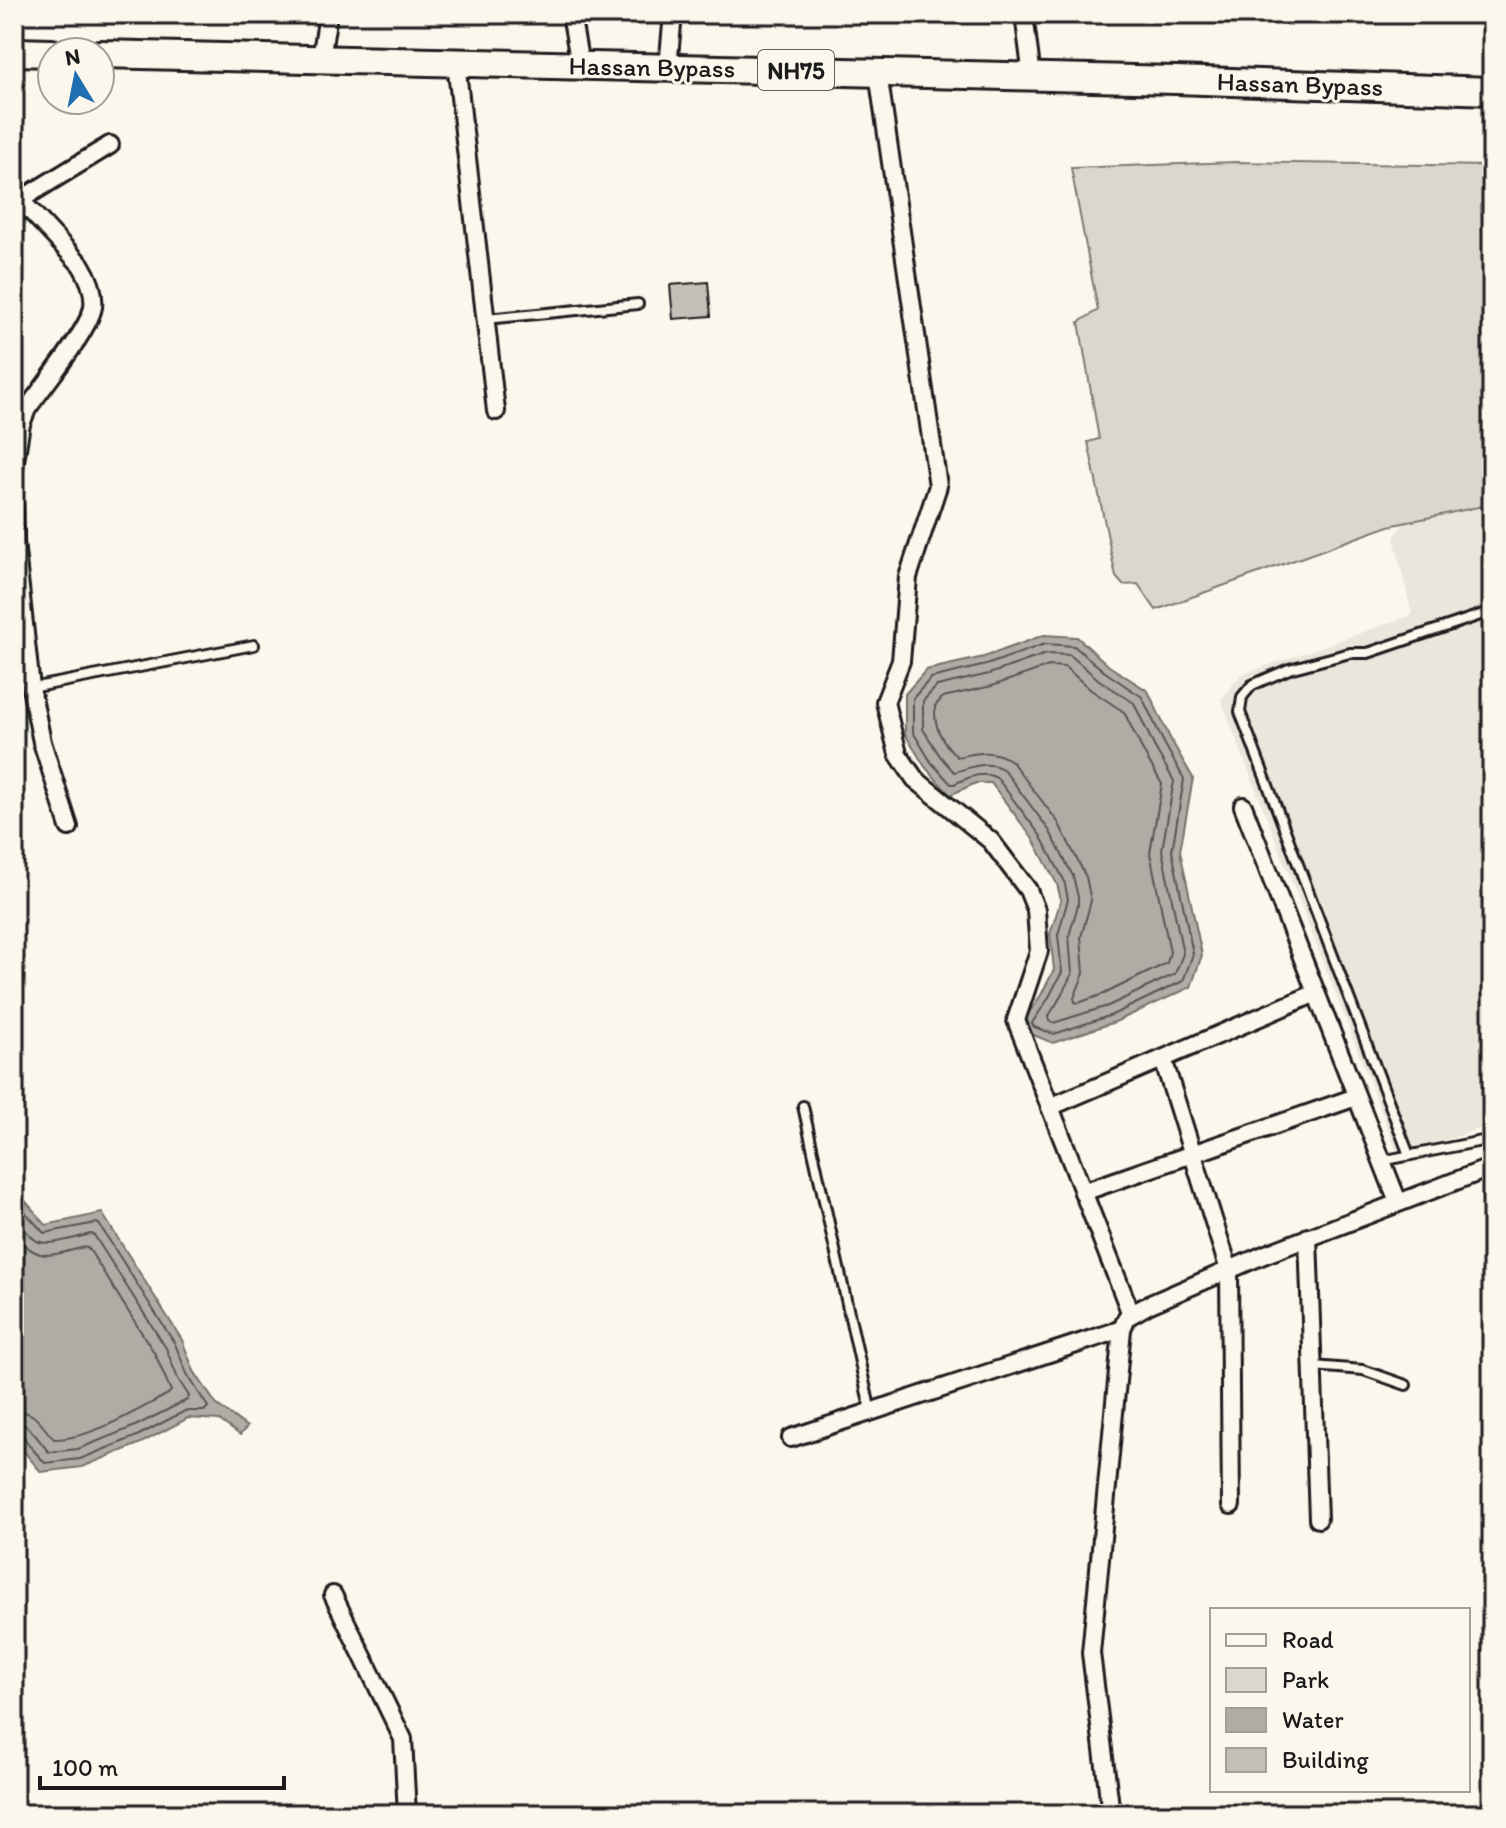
<svg xmlns="http://www.w3.org/2000/svg" width="1506" height="1828" font-family="Itim,sans-serif">
<style>
.built{fill:#eae6dc}
.green{fill:#dad7ce;stroke:#7b7a75;stroke-width:2}
.water{fill:#afaca5;stroke:#74726e;stroke-width:2}
.lines{fill:none;stroke-linecap:round;stroke-linejoin:round}
.shore{stroke:#575653;stroke-width:2}
.building{fill:#c3c0b8;stroke:#1c1c1c;stroke-width:2}
.service-casing{stroke:#1c1c1c;stroke-width:14}
.minor-casing{stroke:#1c1c1c;stroke-width:22}
.trunk-casing{stroke:#1c1c1c;stroke-width:32}
.service{stroke:#fbf7ec;stroke-width:8}
.minor{stroke:#fbf7ec;stroke-width:16}
.trunk{stroke:#fbf7ec;stroke-width:26}
.labels{text-anchor:middle;dominant-baseline:central;stroke-width:6;stroke-linejoin:round;paint-order:stroke}
.shield{fill:#fbf7ec;stroke:#5f5e5a;stroke-width:2}
.shield-label{font-size:24px;font-weight:bold;fill:#1c1c1c}
.street-label{font-size:26px;fill:#1c1c1c;stroke:#fbf7ec}
</style>
<rect width="100%" height="100%" fill="#fbf7ec"/>
<filter id="ink" filterUnits="userSpaceOnUse"><feTurbulence type="fractalNoise" baseFrequency=".0125" numOctaves="2"/><feDisplacementMap in="SourceGraphic" scale="16" xChannelSelector="R" yChannelSelector="G"/><feConvolveMatrix kernelMatrix="1 2 1 2 8 2 1 2 1" color-interpolation-filters="sRGB"/></filter>
<g filter="url(#ink)">
<polygon class="built" points="1492,498 1492,1124 1399,1157 1221,700 1240,675 1412,615 1394,538 1408,517"/>
<polygon class="green" points="1236,162 1492,166 1492,504 1389,526 1156,610 1138,584 1123,585 1116,577 1088,442 1099,439 1079,322 1098,310 1071,168"/>
<g class="water">
<polygon points="1044,635 1077,637 1109,666 1148,691 1170,738 1193,778 1180,851 1202,955 1191,987 1115,1022 1053,1043 1026,1032 1023,1021 1041,995 1054,970 1050,934 1061,900 1057,884 1033,839 991,783 976,783 950,795 925,767 905,734 905,694 926,670 984,657"/>
<polygon points="14,1188 46,1225 102,1213 182,1340 194,1371 216,1404 247,1427 240,1435 219,1420 188,1418 141,1443 82,1467 41,1472 21,1448 14,1433"/>
</g>
<g class="lines">
<g class="shore">
<path d="M1045 644 1074 646 1105 672 1142 697 1163 741 1184 779 1172 851 1193 954 1183 981 1112 1015 1054 1034 1034 1027 1032 1023 1048 999 1062 972 1058 935 1068 899 1064 880 1040 835 997 778C982 770 968 778 954 784H951L931 762 913 732V698L931 678 986 665Z"/>
<path d="M1046 654 1070 655 1099 680 1134 703 1154 746 1174 781 1162 850 1183 954 1175 974 1108 1006 1053 1023 1049 1021 1048 1017 1057 1003 1072 974 1069 936 1078 905V897L1073 876 1049 830 1004 770C987 759 971 768 954 772L940 756 923 729V701L937 686 989 674Z"/>
<path d="M1049 666 1065 667 1091 690 1124 712 1143 751 1162 784 1150 853 1170 952 1167 963 1104 994 1078 1003 1075 1002 1074 998 1084 973 1081 937 1091 901 1086 877 1058 822 1012 762C995 748 976 753 957 757 941 740 934 729 935 706L943 697 992 686Z"/>
<polyline points="14,1200 44,1233 96,1223 99,1224 175,1344 187,1374 208,1407 204,1411 185,1411 137,1436 80,1459 45,1463 28,1444 23,1435 14,1432"/>
<path d="M14 1216C21 1223 28 1236 37 1241 49 1247 78 1237 91 1234L94 1235 166 1348 178 1379 189 1396 187 1400 133 1427 78 1449 49 1452C37 1440 32 1424 14 1422"/>
<path d="M14 1234C39 1264 51 1255 85 1247L89 1249 155 1354 171 1391 168 1394C136 1411 90 1439 54 1439 39 1424 38 1412 14 1410"/>
</g>
</g>
<polygon class="building" points="708,282 711,316 673,319 670,285"/>
<g class="lines">
<g class="service-casing">
<g id="service">
<polyline points="486,319 638,304"/>
<polyline points="31,688 254,645"/>
<polyline points="803,1106 871,1412"/>
<polyline points="1409,1155 1240,712 1242,697 1252,685 1289,669 1350,653 1368,653 1492,611"/>
<polyline points="1381,1161 1492,1139"/>
<polyline points="1313,1366 1363,1370 1406,1385"/>
</g>
</g>
<g class="minor-casing">
<g id="minor">
<polyline points="571,14 580,65"/>
<polyline points="1024,14 1032,77"/>
<polyline points="321,59 328,14"/>
<polyline points="456,62 496,411"/>
<polyline points="668,67 673,14"/>
<polyline points="878,73 938,486 908,577 901,661 885,702 898,754 915,779 991,841 1028,890 1036,910 1039,951 1016,1020 1131,1314"/>
<path d="M14 193 81 265C89 278 95 292 93 307 89 330 42 388 27 409L21 424 14 467"/>
<polyline points="20,200 110,145"/>
<polyline points="14,506 15,542 31,688 42,742 69,827"/>
<polyline points="1243,806 1398,1202"/>
<polyline points="1163,1059 1229,1270 1231,1505"/>
<polyline points="1050,1107 1316,993"/>
<polyline points="1083,1192 1356,1097"/>
<polyline points="1308,1237 1318,1519"/>
<polyline points="791,1438 1122,1329"/>
<polyline points="333,1595 403,1739 407,1814"/>
<polyline points="1492,1618 1492,1620"/>
<polyline points="1111,1814 1091,1653 1122,1329 1127,1317 1148,1305 1266,1254 1492,1167"/>
</g>
</g>
<g class="trunk-casing">
<g id="trunk">
<polyline points="14,52 52,53"/>
<polyline points="100,54 1176,80 1492,91"/>
</g>
</g>
<use href="#service" class="service"/>
<use href="#minor" class="minor"/>
<use href="#trunk" class="trunk"/>
</g>
</g>
<g class="labels">
<rect class="shield" x="758" y="50" width="76" height="40" rx="6"/>
<g class="shield-label">
<text x="796" y="70">NH75</text>
</g>
<g class="street-label">
<text transform="translate(652 67) rotate(1)">Hassan Bypass</text>
<text transform="translate(1300 84) rotate(2)">Hassan Bypass</text>
</g>
</g>
<rect width="1506" height="1828" fill="none" stroke="#fbf7ec" stroke-width="48"/>
<rect x="24" y="24" width="1458" height="1780" fill="none" stroke="#1c1c1c" stroke-width="3" filter="url(#ink)"/>
<rect x="1210" y="1608" width="260" height="184" fill="#fbf7ec" stroke="#a29f99" stroke-width="2"/>
<rect x="1226" y="1634" width="40" height="12" fill="#fbf7ec" stroke="#a29f99" stroke-width="2"/>
<text x="1282" y="1648" font-size="24" fill="#1c1c1c">Road</text>
<rect x="1226" y="1668" width="40" height="24" fill="#dad7ce" stroke="#a29f99" stroke-width="2"/>
<text x="1282" y="1688" font-size="24" fill="#1c1c1c">Park</text>
<rect x="1226" y="1708" width="40" height="24" fill="#afaca5" stroke="#a29f99" stroke-width="2"/>
<text x="1282" y="1728" font-size="24" fill="#1c1c1c">Water</text>
<rect x="1226" y="1748" width="40" height="24" fill="#c3c0b8" stroke="#a29f99" stroke-width="2"/>
<text x="1282" y="1768" font-size="24" fill="#1c1c1c">Building</text>
<g transform="translate(76 76) rotate(350)"><circle r="38" fill="#fbf7ec" stroke="#a29f99" stroke-width="2"/>
<path d="M0-6L14 30L0 20L-14 30Z" fill="#1f6fb2"/>
<text y="-12" font-size="22" font-weight="bold" text-anchor="middle" fill="#1c1c1c">N</text>
</g>
<path d="M40 1776v12h244v-12" fill="none" stroke="#1c1c1c" stroke-width="4"/>
<text x="52" y="1776" font-size="24" fill="#1c1c1c" stroke="#fbf7ec" stroke-width="6" paint-order="stroke">100 m</text>
</svg>
